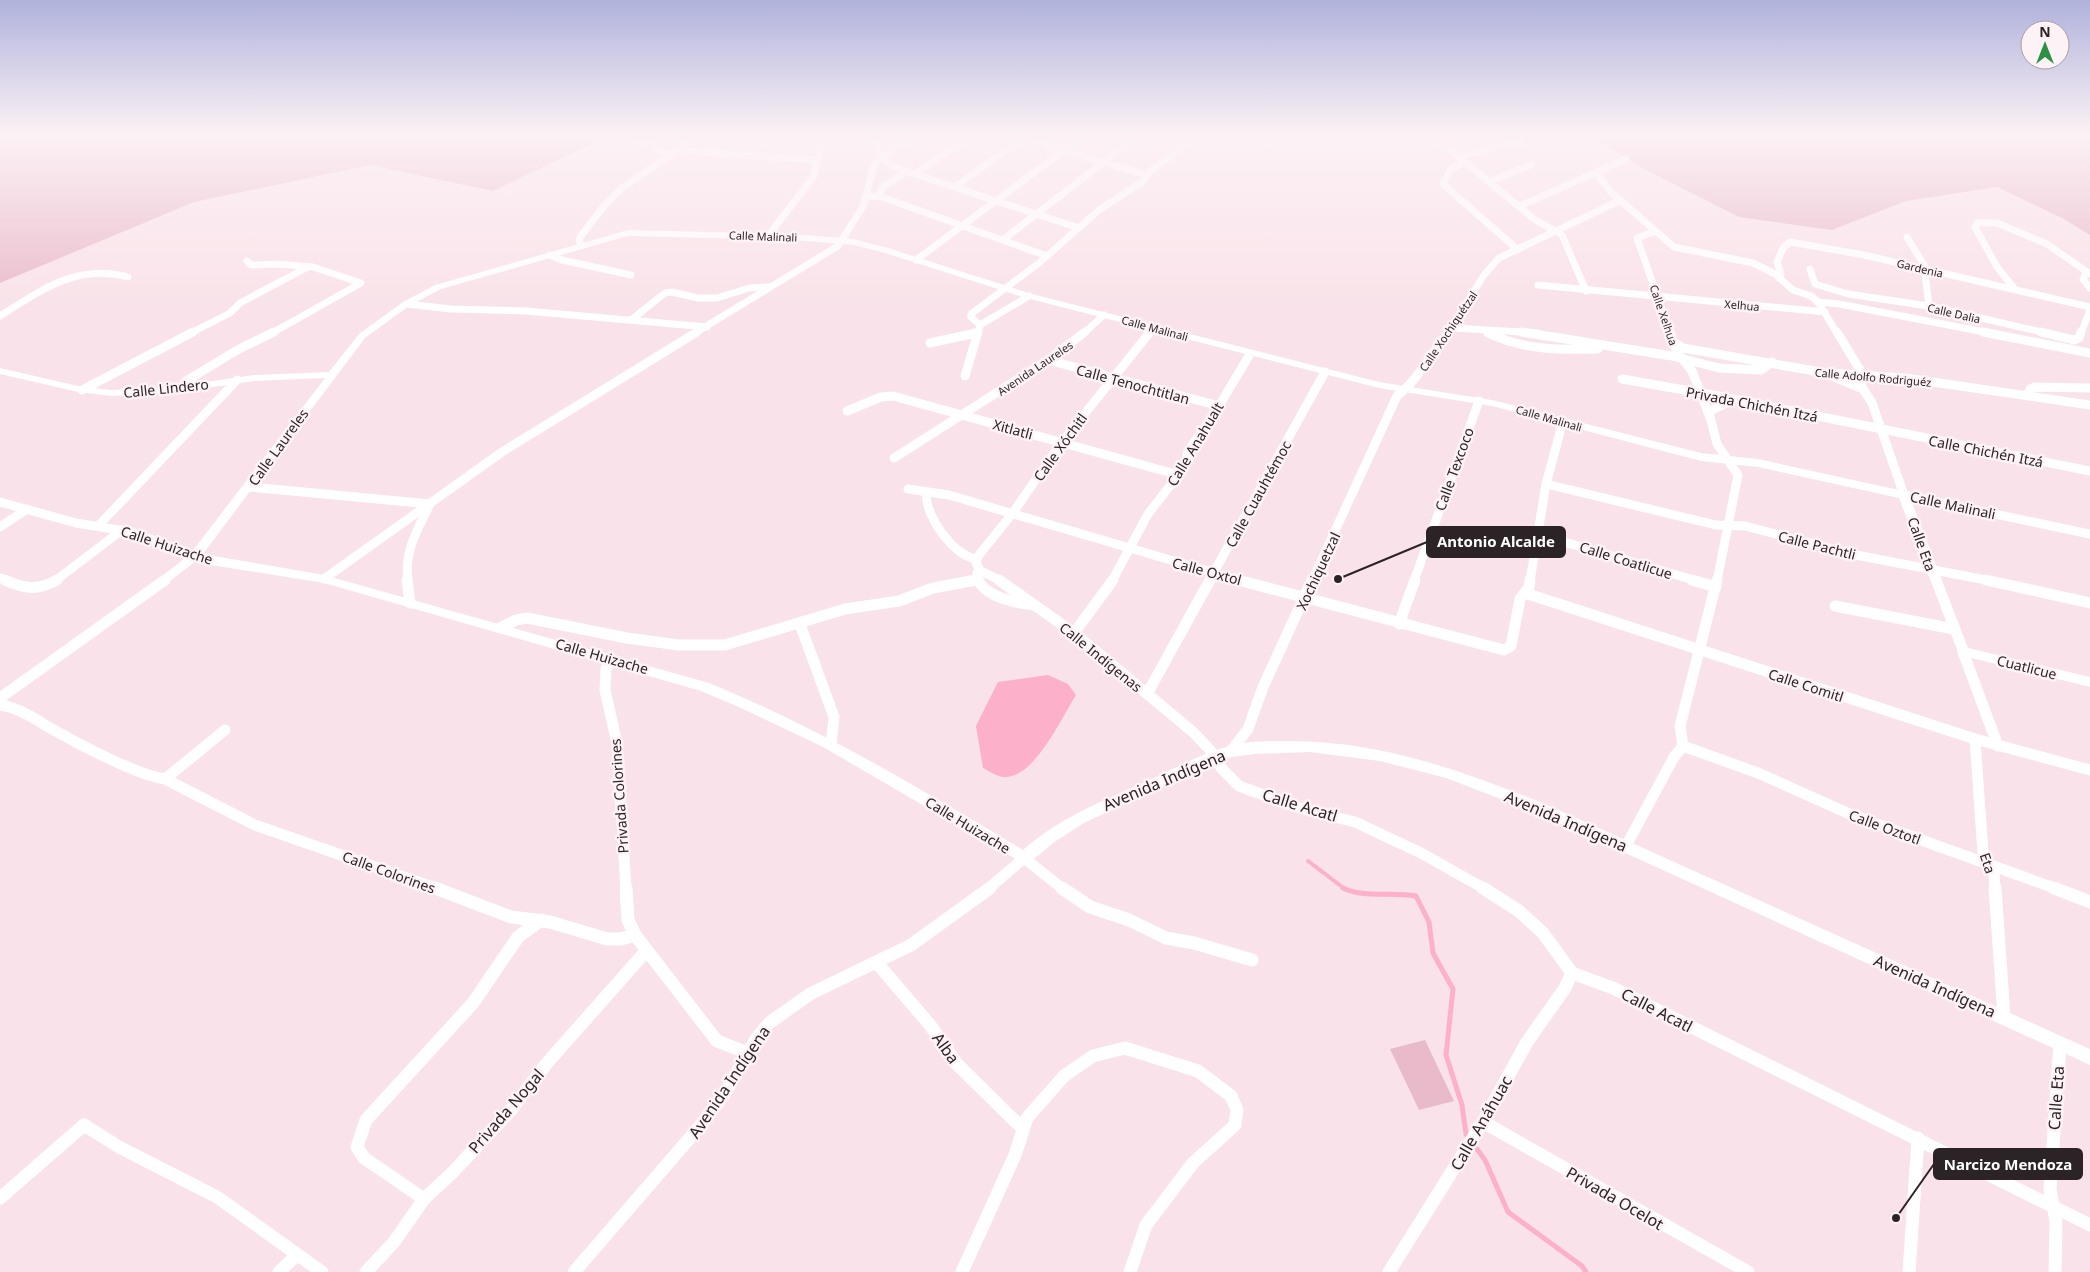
<svg xmlns="http://www.w3.org/2000/svg" width="2090" height="1272" font-family="'Noto Sans',sans-serif">
<style>
.green{fill:#e9bac9}
.water{fill:#fcb0ca}
.lines{fill:none;stroke-linecap:round;stroke-linejoin:round}
.stream-far1{stroke:#fcb0ca;stroke-width:4}
.stream{stroke:#fcb0ca;stroke-width:5}
.minor-far3{stroke:#fff;stroke-width:7}
.minor-far2{stroke:#fff;stroke-width:9}
.minor-far1{stroke:#fff;stroke-width:11}
.minor{stroke:#fff;stroke-width:13}
.tertiary{fill:#fff;fill-rule:evenodd}
.labels{text-anchor:middle;dominant-baseline:central;stroke-width:5;stroke-linejoin:round;paint-order:stroke}
.far-street-label{font-size:11px;fill:#2c2326;stroke:#fdf3f6}
.street-label{font-size:14px;fill:#2c2326;stroke:#fdf3f6}
.near-street-label{font-size:16px;fill:#2c2326;stroke:#fdf3f6}
.leader{fill:none;stroke:#2c2326;stroke-width:2}
.callout-dot{fill:#2c2326;stroke:#fdf3f6;stroke-width:2}
.callout{fill:#2c2326;stroke:#2c2326;stroke-width:2}
.callout-label{font-size:15px;text-anchor:middle;font-weight:bold;fill:#fff}
</style>
<rect width="100%" height="100%" fill="#f9e2e9"/>
<g class="green">
<polygon points="0,134 612,134 493,191 370,165 194,202 0,283"/>
<polygon points="1587,134 2090,134 2090,235 2062,218 1997,187 1906,201 1832,230 1739,217 1646,170"/>
<polygon points="1425,1040 1454,1101 1419,1110 1390,1049"/>
</g>
<path class="water" d="M1048 675 1068 684 1076 695C1062 717 1034 779 1004 777 998 777 989 771 983 768L976 726 998 682Z"/>
<g class="lines">
<polyline class="stream-far1" points="1308,861 1345,889"/>
<path class="stream" d="M1343 888C1366 899 1391 891 1416 896L1429 922 1433 953 1453 989 1446 1055 1462 1105 1466 1134 1485 1160 1508 1212 1582 1266 1586 1272"/>
<g class="minor-far3">
<polyline points="915,134 880,158 899,169 1079,228"/>
<polyline points="1010,134 1146,175"/>
<polyline points="1431,134 1534,219 1562,235 1586,291"/>
<polyline points="627,139 653,143 656,150 670,154"/>
<polyline points="1488,149 1485,138 1494,134"/>
<polyline points="678,150 817,160"/>
<polyline points="1460,157 1518,141 1524,138 1525,134"/>
<polyline points="1464,162 1450,170 1443,184 1518,250"/>
<polyline points="1596,173 1612,193 1674,247 1753,263 1775,274 1793,290 1811,296 1818,302 1837,333"/>
<polyline points="915,174 973,134"/>
<polyline points="1490,181 1531,165"/>
<polyline points="955,187 1027,135"/>
<polyline points="879,196 883,187 906,172"/>
<polyline points="865,197 879,196 1047,256"/>
<polyline points="1520,206 1626,159"/>
<polyline points="1656,231 1637,238 1670,333"/>
<polyline points="768,236 814,176 823,134"/>
<polyline points="1907,237 1924,265 1929,306"/>
<polyline points="1004,239 1140,134"/>
<polyline points="581,245 579,240 581,236 604,206 622,188 700,134"/>
<polyline points="550,255 562,260 631,275"/>
<polyline points="916,260 1086,134"/>
<polyline points="247,261 251,265 277,264 313,267 361,283 272,333"/>
<polyline points="1810,269 1815,284 1848,294 1929,306 2046,333"/>
<polyline points="2086,273 2083,279 2090,288"/>
<polyline points="1779,278 1781,274 1777,262 1783,248 1790,242 1864,255 2090,307"/>
<polyline points="1538,285 1825,312"/>
<polyline points="2014,288 1997,267 1975,227 1977,223 1997,223 2047,244 2090,274"/>
<polyline points="1818,302 1839,304 1990,333"/>
<polyline points="406,304 451,309 526,311 707,327"/>
<path d="M0 316C41 290 78 263 128 277"/>
<polyline points="631,320 665,293 672,292 698,298 717,298 749,288 769,287"/>
<polyline points="980,325 971,317 971,314 1039,263 1099,210 1142,182 1149,172 1176,152 1192,134"/>
<polyline points="1453,328 1538,333"/>
<polyline points="191,333 230,313 240,303 306,268"/>
<polyline points="695,333 838,246 863,206 874,165 880,158 874,134"/>
<polyline points="974,333 976,333"/>
<polyline points="978,333 980,325 1029,296"/>
<polyline points="1084,333 1104,315"/>
<polyline points="1149,333 1153,328"/>
<polyline points="1448,333 1484,275 1499,258 1621,200"/>
<polyline points="2081,333 2090,310"/>
</g>
<g class="minor-far2">
<polyline points="1522,332 1672,356 1719,368 1761,370 1772,362"/>
<polyline points="1670,332 1677,352 1692,371 1711,420 1717,444 1738,475 1717,581"/>
<polyline points="1837,332 1860,370 1862,387 1872,403 1904,495 2090,534"/>
<polyline points="1983,332 2090,353"/>
<polyline points="2041,332 2074,340 2079,338 2081,332"/>
<path d="M1488 333C1523 350 1560 350 1598 349"/>
<polyline points="1674,342 1683,348 1826,373 1905,378 2090,405"/>
<polyline points="930,343 976,333"/>
<polyline points="1048,360 1219,406"/>
<polyline points="965,376 978,332"/>
<polyline points="1832,376 1863,389"/>
<polyline points="1622,379 1718,396 2090,471"/>
<polyline points="180,389 186,381 239,349 274,332"/>
<polyline points="82,390 193,332"/>
<polyline points="2028,395 2030,389 2035,387 2090,388"/>
<polyline points="847,411 881,397 893,396 1179,475"/>
<polyline points="1708,412 1733,400"/>
<polyline points="894,458 1048,360 1085,332"/>
<polyline points="1546,484 1716,525 1745,526 1856,555 1991,581"/>
<path d="M250 487 430 504C417 530 404 552 408 581"/>
<polyline points="908,489 949,495 1242,581"/>
<path d="M926 492C926 517 952 554 976 559"/>
<polyline points="0,502 76,523 131,532 195,556 163,581"/>
<polyline points="98,526 237,380"/>
<polyline points="0,527 27,509"/>
<polyline points="1537,534 1697,581"/>
<polyline points="979,570 1001,581"/>
<polyline points="979,570 976,562 979,555 1012,514 1062,442 1150,332"/>
<polyline points="977,573 978,581"/>
<polyline points="0,578 7,581"/>
<polyline points="324,579 502,452 697,332"/>
<polyline points="55,581 122,530"/>
<polyline points="969,581 976,580"/>
<polyline points="1112,581 1148,514 1184,468 1188,451 1219,406 1250,354"/>
<polyline points="1209,581 1325,372"/>
<path d="M1312 581 1397 396C1419 379 1431 353 1449 332"/>
<polyline points="1414,581 1479,401"/>
<polyline points="1530,581 1546,484 1563,421"/>
</g>
<g class="minor-far1">
<path d="M5 580C25 589 37 591 57 580"/>
<polyline points="407,580 410,603"/>
<path d="M978 580C986 597 1016 603 1034 605"/>
<polyline points="999,580 1074,633 1193,732 1210,750 1222,769 1239,786 1299,808 1355,822 1421,853 1485,889"/>
<polyline points="1238,580 1504,650 1511,646 1520,599 1529,587 1530,580"/>
<polyline points="1692,580 1716,587"/>
<polyline points="1986,580 2090,603"/>
<polyline points="1525,593 1975,739 2090,770"/>
<polyline points="1835,606 1954,629"/>
<polyline points="800,624 834,717 831,745"/>
<polyline points="1399,624 1415,580"/>
<polyline points="500,628 516,620 527,618 627,638 679,645 725,645 845,609 899,601 933,588 976,580"/>
<polyline points="1074,633 1113,580"/>
<polyline points="1963,652 1998,746"/>
<polyline points="612,659 606,669 605,690 617,743 626,889"/>
<polyline points="1147,694 1210,580"/>
<polyline points="0,698 165,580"/>
<path d="M0 705C20 708 35 719 52 729 78 744 137 775 165 779L255 825 438 889"/>
<polyline points="1975,739 1983,853 1994,874 1995,889"/>
<polyline points="1683,746 1758,773 1852,815 2057,889"/>
<polyline points="1231,751 1248,729 1263,687 1312,580"/>
<polyline points="165,779 225,730"/>
<polyline points="1626,846 1674,757 1683,746 1680,726 1717,580"/>
<polyline points="988,889 1024,858 1063,889"/>
</g>
<g class="minor">
<polyline points="435,888 511,917 550,922 607,939 621,939 635,935"/>
<polyline points="626,888 628,920 635,935 717,1041 748,1053"/>
<polyline points="1062,888 1090,907 1129,920 1166,938 1194,943 1252,960"/>
<polyline points="1483,888 1519,911 1543,933 1572,973 1613,988 2090,1225"/>
<polyline points="1995,888 2004,1017"/>
<polyline points="2054,888 2090,902"/>
<polyline points="877,963 930,1025 956,1063 1022,1128"/>
<polyline points="1483,1122 1748,1272"/>
<polyline points="0,1198 84,1125 119,1147 217,1197 322,1272"/>
<polyline points="424,1199 364,1158 357,1147 366,1120 473,1003 518,937 541,920"/>
<polyline points="279,1272 297,1255"/>
<polyline points="366,1272 394,1242 424,1199 452,1173 510,1111 547,1063 647,950"/>
<polyline points="574,1272 701,1125 725,1093 756,1039 769,1023 810,994 911,945 990,888"/>
<polyline points="962,1272 1015,1155 1027,1118 1064,1076 1093,1056 1125,1048 1198,1071 1231,1096 1237,1110 1235,1125 1193,1163 1146,1225 1130,1272"/>
<polyline points="1389,1272 1483,1122 1527,1042 1565,988 1572,973"/>
<polyline points="1909,1272 1918,1138"/>
<polyline points="2055,1272 2056,1221 2050,1190 2060,1043"/>
</g>
<path class="tertiary" d="M628 230 794 234 853 239 888 248 1032 294 1379 382 1492 400 1701 453 1758 459 1908 492 1968 648 2090 677V687L1959 655 1899 498 1758 467 1701 461 1492 406 1379 388 1026 298 882 252 853 245 794 240 628 236 441 289 409 306 365 338 203 554 324 575 709 683C820 728 921 789 1023 850 1059 818 1102 801 1145 782 1173 770 1199 754 1229 746 1248 741 1269 741 1289 741 1382 741 1467 772 1552 807L2090 1049V1065L1542 815 1446 778 1380 761 1310 752 1254 754 1225 758 1084 823 1056 841 1029 863 1024 864 823 747 741 708 701 691 324 583 205 564 191 559 189 556 191 553 325 378 254 381 172 393 111 396 78 392 0 374V368L78 386 111 390 172 387 254 375 329 372 359 334 403 302 435 285Z"/>
</g>
<linearGradient id="sky" x2="0" y2="1"><stop stop-color="#b0b2dc"/><stop offset="0.43" stop-color="#fcf2f5"/><stop offset="1" stop-color="#fcf2f5" stop-opacity="0"/></linearGradient>
<rect width="2090" height="312" fill="url(#sky)"/>
<g class="labels">
<g class="far-street-label">
<text transform="translate(763 236) rotate(2)">Calle Malinali</text>
<text transform="translate(1920 268) rotate(13)">Gardenia</text>
<text transform="translate(1742 305) rotate(5)">Xelhua</text>
<text transform="translate(1954 313) rotate(13)">Calle Dalia</text>
<text transform="translate(1664 315) rotate(71)">Calle Xelhua</text>
<text transform="translate(1155 328) rotate(15)">Calle Malinali</text>
<text transform="translate(1448 331) rotate(-56)">Calle Xochiquétzal</text>
<text transform="translate(1035 368) rotate(-34)">Avenida Laureles</text>
<text transform="translate(1873 377) rotate(5)">Calle Adolfo Rodriguéz</text>
<text transform="translate(1549 418) rotate(16)">Calle Malinali</text>
</g>
<g class="street-label">
<text transform="translate(1133 384) rotate(15)">Calle Tenochtitlan</text>
<text transform="translate(166 388) rotate(-6)">Calle Lindero</text>
<text transform="translate(1752 404) rotate(11)">Privada Chichén Itzá</text>
<text transform="translate(1013 429) rotate(15)">Xitlatli</text>
<text transform="translate(1195 444) rotate(-59)">Calle Anahualt</text>
<text transform="translate(278 447) rotate(-54)">Calle Laureles</text>
<text transform="translate(1060 447) rotate(-54)">Calle Xóchitl</text>
<text transform="translate(1986 451) rotate(11)">Calle Chichén Itzá</text>
<text transform="translate(1454 469) rotate(-70)">Calle Texcoco</text>
<text transform="translate(1258 494) rotate(-61)">Calle Cuauhtémoc</text>
<text transform="translate(1953 505) rotate(12)">Calle Malinali</text>
<text transform="translate(1922 544) rotate(70)">Calle Eta</text>
<text transform="translate(167 545) rotate(18)">Calle Huizache</text>
<text transform="translate(1817 545) rotate(14)">Calle Pachtli</text>
<text transform="translate(1626 560) rotate(17)">Calle Coatlicue</text>
<text transform="translate(1207 571) rotate(15)">Calle Oxtol</text>
<text transform="translate(1318 571) rotate(-65)">Xochiquetzal</text>
<text transform="translate(602 656) rotate(16)">Calle Huizache</text>
<text transform="translate(1101 657) rotate(39)">Calle Indígenas</text>
<text transform="translate(2027 667) rotate(14)">Cuatlicue</text>
<text transform="translate(1806 685) rotate(18)">Calle Comitl</text>
<text transform="translate(619 796) rotate(-94)">Privada Colorines</text>
<text transform="translate(968 825) rotate(31)">Calle Huizache</text>
<text transform="translate(1885 827) rotate(20)">Calle Oztotl</text>
<text transform="translate(1988 863) rotate(71)">Eta</text>
<text transform="translate(389 872) rotate(20)">Calle Colorines</text>
</g>
<g class="near-street-label">
<text transform="translate(1164 780) rotate(-23)">Avenida Indígena</text>
<text transform="translate(1300 805) rotate(17)">Calle Acatl</text>
<text transform="translate(1566 821) rotate(23)">Avenida Indígena</text>
<text transform="translate(1935 986) rotate(24)">Avenida Indígena</text>
<text transform="translate(1657 1010) rotate(27)">Calle Acatl</text>
<text transform="translate(946 1048) rotate(54)">Alba</text>
<text transform="translate(729 1082) rotate(-56)">Avenida Indígena</text>
<text transform="translate(2056 1098) rotate(-86)">Calle Eta</text>
<text transform="translate(506 1111) rotate(-49)">Privada Nogal</text>
<text transform="translate(1481 1123) rotate(-60)">Calle Anáhuac</text>
<text transform="translate(1615 1198) rotate(30)">Privada Ocelot</text>
</g>
</g>
<path class="leader" d="M1338 579L1427 542M1896 1218L1934 1164"/>
<g class="callout-dot">
<circle cx="1338" cy="579" r="5"/>
<circle cx="1896" cy="1218" r="5"/>
</g>
<g class="callout">
<rect x="1427" y="527" width="138" height="30" rx="5"/>
<rect x="1934" y="1149" width="148" height="30" rx="5"/>
</g>
<g class="callout-label">
<text x="1496" y="547">Antonio Alcalde</text>
<text x="2008" y="1170">Narcizo Mendoza</text>
</g>
<g transform="translate(2045 45)"><circle r="24" fill="#fdf3f6" stroke="#a9a0a3"/>
<path d="M0-4L9 19L0 12L-9 19Z" fill="#2c9045"/>
<text y="-8" font-size="14" font-weight="bold" text-anchor="middle" fill="#2c2326">N</text>
</g>
</svg>
